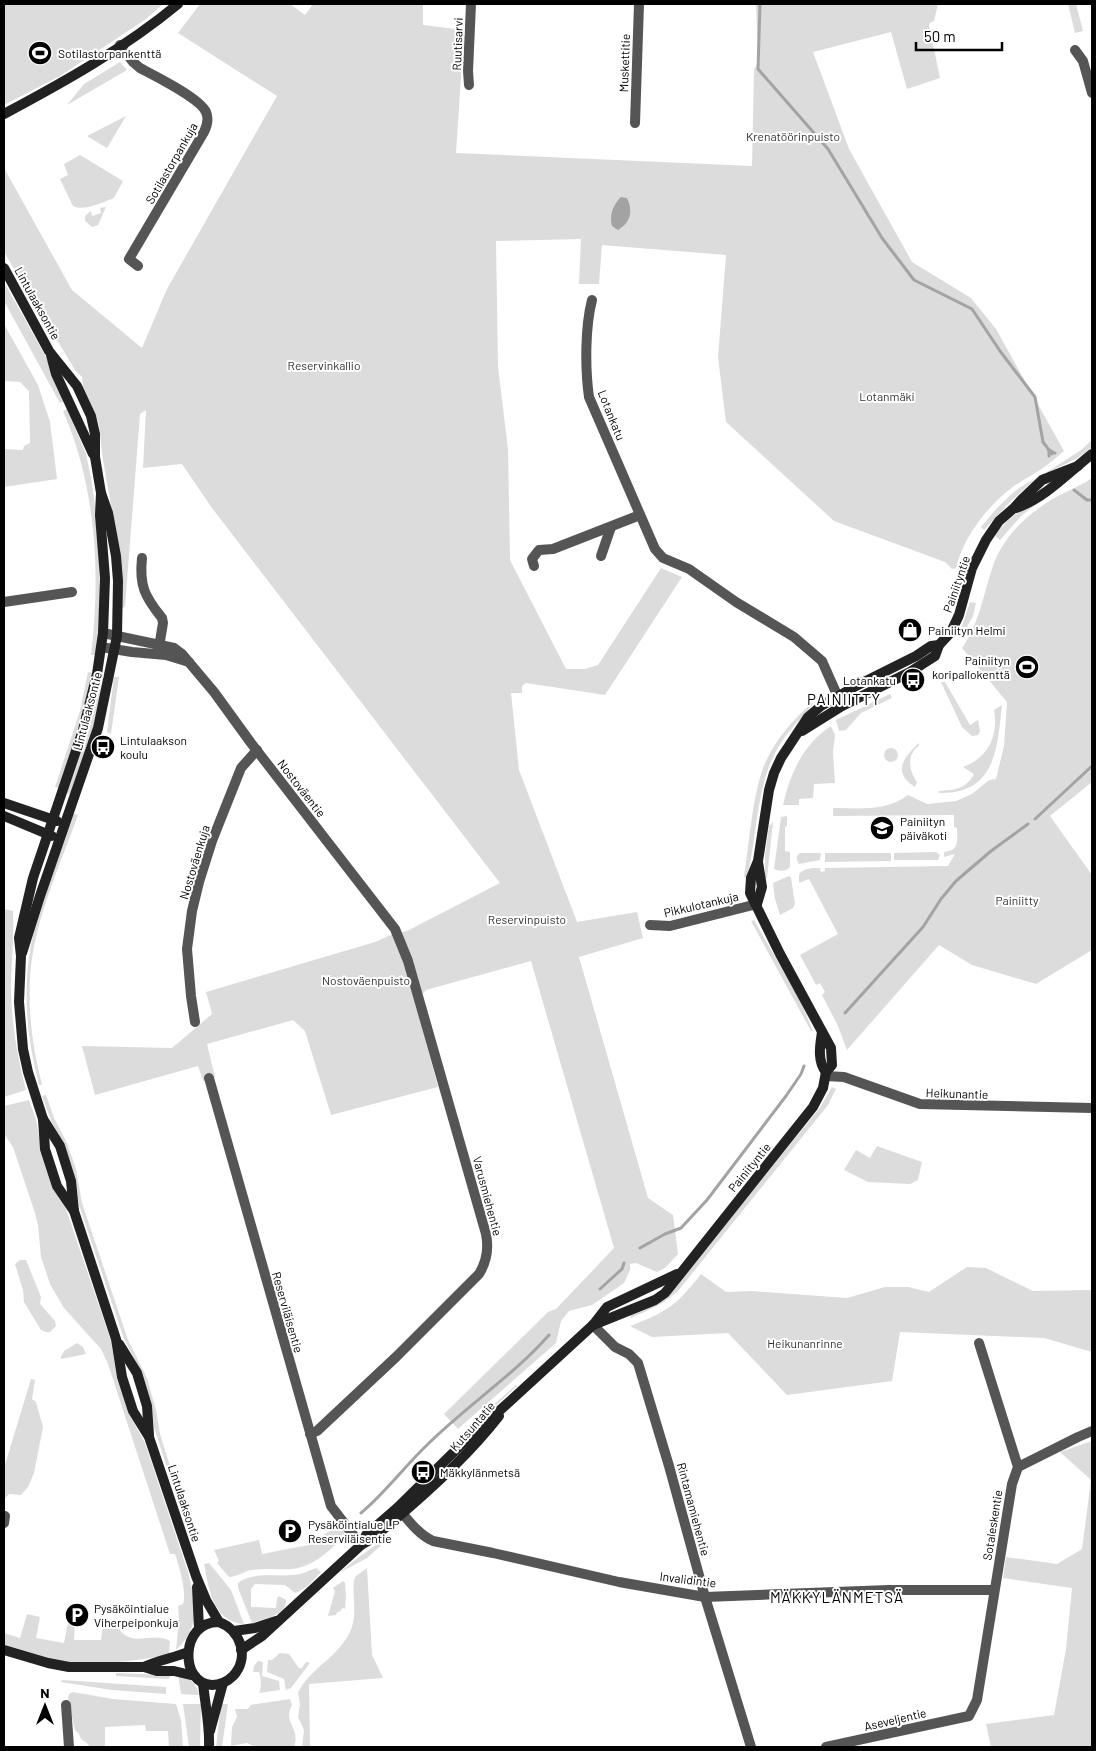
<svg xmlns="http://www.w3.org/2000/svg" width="1096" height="1751" font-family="Barlow,sans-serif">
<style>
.green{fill:#dcdcdc}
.water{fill:#a3a3a3}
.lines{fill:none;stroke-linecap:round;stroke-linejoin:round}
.stream{stroke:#a3a3a3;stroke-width:3}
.street{stroke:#555;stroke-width:10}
.secondary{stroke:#222;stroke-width:10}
.labels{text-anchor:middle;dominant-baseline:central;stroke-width:4;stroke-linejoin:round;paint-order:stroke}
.street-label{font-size:12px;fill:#000;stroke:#fff}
.poi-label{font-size:12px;fill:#000;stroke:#fff;text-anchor:start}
.park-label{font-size:12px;fill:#333;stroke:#fff}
.quarter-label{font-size:15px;letter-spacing:1px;fill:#000;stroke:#fff}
</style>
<rect width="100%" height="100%" fill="#fff"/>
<g class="green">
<polygon points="4,4 163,4 146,19 60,76 4,105"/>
<path d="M200 4H290L305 15 313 4H423V25L464 30 456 153 752 166 754 69 758 64 756 4H938L934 21 930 23 929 25 940 78 907 89 891 32 813 52 849 149 912 262 971 298 996 329 1064 451C1057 457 1050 463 1043 468 1032 476 1020 481 1010 489 986 508 963 538 956 568L952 569 945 562 834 521 726 422 718 357 726 255 602 245 599 284H579L581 239 496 241 498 367 508 449 510 560 566 669H585L598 665 661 568 682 577 605 695 526 683 522 686V693H511L519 770 577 922 637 912 643 938 579 957 648 1198 673 1215 678 1254 665 1268 657 1272 636 1263 630 1264V1270L624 1283 592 1305 569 1311 561 1321 556 1343 458 1429 444 1414 548 1312 556 1309 614 1248 531 961 426 990 415 1002 438 1087 331 1115 305 1031 293 1020 207 1044 215 1077 203 1081 198 1066 95 1095 82 1046 172 1048 212 1014 206 992 375 942 393 934 407 931 500 883 212 508 182 464 143 468 146 410 140 414 125 607 121 608 115 528 103 460 99 425 96 415 83 387 82 377 75 370 4 252V168L72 290 142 348 167 289 277 96 178 33Z"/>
<polygon points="1068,4 1076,4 1083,31 1075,33"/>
<polygon points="120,62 127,70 67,105 84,84"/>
<polygon points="126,116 107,148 87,136"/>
<path d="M80 155 123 181 114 198C104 202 83 212 73 206L60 179 68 175 64 164Z"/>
<polygon points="106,207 98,225 92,227 85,221 85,216 91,211 92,216 101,213 100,208"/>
<polygon points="4,282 46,357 64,401 60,403 4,301"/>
<polygon points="4,324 38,385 50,422 57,479 4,487 4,449 23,450 24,446 30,443 29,391 20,382 4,381"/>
<path d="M67 409 86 454 92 483 98 531 100 599 96 655H91C101 574 96 486 63 411Z"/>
<polygon points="1092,440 1092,447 1076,459 1047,473 1047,472 1081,450"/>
<path d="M1092 478V782L1050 816 1092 875V950L1036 984 972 965 939 945 847 1050 838 1026 822 995 825 992 820 983 816 985 800 955 838 934 809 879 799 883V875C802 868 813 868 820 868L821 872 825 871V868L948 866 955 854 944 857V852C960 850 957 841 957 828L954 827V815L833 816V808C858 808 886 812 908 795L927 804 956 801 972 794 989 780 996 779 1004 746 1007 702 962 648C979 624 983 596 992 569 1001 539 1025 516 1051 500 1064 492 1079 487 1092 478Z"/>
<path d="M1034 480 1008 504 984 530 981 527C995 510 1013 488 1034 480Z"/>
<path d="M1045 498 1022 515 1000 540 995 536C1008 516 1025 508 1045 498Z"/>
<polygon points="970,602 976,603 973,616 963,634 960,632"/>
<polygon points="88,672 93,673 85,712 59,788 55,787 80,711"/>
<polygon points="101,674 105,674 92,731 70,794 65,793"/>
<polygon points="114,677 119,677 111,734 107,732"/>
<polygon points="941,682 945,682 970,725 978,720 980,731 978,735 972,736 962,727"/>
<polygon points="890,694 892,698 861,713 846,730 839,731 836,720"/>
<path d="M812 703 813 704C800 720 784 735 775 753 756 790 757 837 747 878L744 877C749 845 752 801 762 771 771 745 791 721 812 703Z"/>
<path d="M1002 705C997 749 996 794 939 793V791C955 790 966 789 974 774L963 767C988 758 999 735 994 710Z"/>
<path d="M831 726 835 735 833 752 835 783 814 784 813 798 799 799V805H783C790 774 803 744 831 726Z"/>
<path d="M919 743V746C906 755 909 771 917 782L915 787C892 772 903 758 919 743Z"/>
<circle cx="891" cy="755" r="7"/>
<path d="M73 813 78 815C59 868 33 923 30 979 28 1015 33 1050 42 1085H39C30 1050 25 1015 27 979 30 922 54 866 73 813Z"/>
<path d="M787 816V826L785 827V851L790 852V867C786 872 779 871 774 869L781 817Z"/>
<polygon points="773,822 767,878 765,878 765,855 769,826"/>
<polygon points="936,852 940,855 938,860 894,860 894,853"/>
<polygon points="800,853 821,853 820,860 799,864 797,860 797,856"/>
<polygon points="825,853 891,853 891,861 825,862"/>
<polygon points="789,876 791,878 795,904 793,908 780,915 775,899 773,883"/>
<path d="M4 909 13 911C14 936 12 959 11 984 11 1020 17 1056 26 1090L4 1097Z"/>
<polygon points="754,920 801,1002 813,1031 811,1031 751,921"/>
<path d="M832 1087 836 1089 828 1105 678 1291C664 1304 649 1310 631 1318L630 1314 647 1307 758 1184 819 1109Z"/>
<polygon points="46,1095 54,1118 67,1143 76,1169 82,1203 128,1340 147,1378 156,1410 160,1434 175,1482 192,1512 187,1514 174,1490 154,1427 151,1401 140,1369 124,1339 79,1205 75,1177 64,1143 52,1123 42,1096"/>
<path d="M29 1100 36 1119 41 1150 66 1209 111 1341 117 1379 129 1414 145 1443 188 1572C196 1603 201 1627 176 1650L179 1620 178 1606 183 1604C187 1592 179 1566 175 1554H170L108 1364 101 1349 64 1308 50 1284 41 1257 38 1225 35 1213 13 1147 4 1134V1106Z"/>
<polygon points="877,1146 922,1162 918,1180 910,1184 868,1182 844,1170 856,1150 870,1158"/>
<polygon points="20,1260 26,1260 41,1297 40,1304 55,1321 56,1326 50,1332 46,1332 41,1330 24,1302 23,1290 15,1264"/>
<path d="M967 1267 986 1268 1033 1291 1092 1290V1352L1044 1338 900 1332 892 1381 787 1395 728 1333 652 1337 630 1326C667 1312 677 1305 701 1274L726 1292 752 1291 847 1298 885 1287H908L929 1292Z"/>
<polygon points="77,1343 83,1347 86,1354 61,1359 61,1357 64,1351"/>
<polygon points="31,1379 35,1380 32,1399 36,1402 43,1427 34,1473 28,1487 21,1495 9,1494 4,1499 4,1468"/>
<polygon points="516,1385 517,1386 472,1427 470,1425"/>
<polygon points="1092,1441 1092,1747 991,1747 986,1724 1054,1715 1066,1649 1072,1588 1003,1578 1006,1557 1057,1564 1082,1549 1091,1480 1060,1452"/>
<path d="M339 1525 347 1533C331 1549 315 1567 291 1569 278 1570 265 1568 252 1570 244 1571 237 1577 229 1577L217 1563 219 1561 214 1550 259 1540 262 1554 324 1542 323 1535Z"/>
<polygon points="384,1539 386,1541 367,1558 339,1573 355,1560"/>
<path d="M209 1563 231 1590 244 1624C213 1622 209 1589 204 1564Z"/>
<path d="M316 1568 321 1572C313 1580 306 1590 295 1593L285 1585 255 1584 251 1589V1607L276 1608 277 1598 279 1596 286 1600C287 1615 263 1619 252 1623L238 1588V1583C253 1571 275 1577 293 1575 301 1575 308 1571 316 1568Z"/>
<path d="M367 1568 372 1655 383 1678 309 1684 310 1747H302L304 1730 298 1717 300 1704 298 1693C310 1667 341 1657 352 1627 357 1611 352 1596 354 1580L356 1576Z"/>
<polygon points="343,1581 345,1583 346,1596 345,1609 343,1608 339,1612 337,1612 336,1615 328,1616 335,1591 333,1588"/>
<path d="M27 1614 40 1617 36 1638 64 1643 68 1622 75 1624 74 1640H101L103 1625 116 1622C127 1652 151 1630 170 1641L169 1655C133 1661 97 1666 60 1661 42 1659 22 1652 4 1647V1633L20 1638Z"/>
<polygon points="280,1653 289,1654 299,1668 302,1668 306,1662 310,1663 291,1688 286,1690 284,1679 267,1672 268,1660 272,1660"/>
<path d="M258 1661 263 1662 262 1676 279 1681 280 1690 259 1693C262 1688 261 1678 259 1672H253L254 1666Z"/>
<polygon points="116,1673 170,1675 170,1678 167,1679 116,1676"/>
<path d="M178 1674C190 1677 196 1683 199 1695L181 1694Z"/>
<polygon points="62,1680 166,1687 166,1694 112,1690 61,1682"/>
<polygon points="73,1692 113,1699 176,1704 181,1720 183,1747 169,1747 168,1731 146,1731 145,1725 105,1727 105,1747 90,1747 88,1744 81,1739 79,1734 75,1730 68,1699 69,1694"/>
<path d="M290 1699 292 1705C282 1723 301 1727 294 1747H256L247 1743 231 1746 232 1727 237 1717 235 1709H247L250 1707V1705Z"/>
<polygon points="183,1704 201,1704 200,1747 189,1747"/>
<polygon points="221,1704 228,1704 222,1747 216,1747"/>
</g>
<path class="water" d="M621 197 627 198C633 211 631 222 618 230L612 226C609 215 613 205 621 197Z"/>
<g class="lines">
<g class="stream">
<polyline points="760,4 758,69 828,149 882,238 914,280 972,309 1000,351 1035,397 1043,442 1052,454"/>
<polyline points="1049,456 1049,450 1055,453"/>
<polyline points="1074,490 1087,500 1092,500"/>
<polyline points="1035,819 1092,766"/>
<polyline points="845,1013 923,927 941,899 956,881 991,851 1028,824"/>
<polyline points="640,1248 665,1234 681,1228 707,1200 786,1096 801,1074 804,1066"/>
<polyline points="600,1289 622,1269 624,1263"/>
<path d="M361 1513C385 1493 404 1467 427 1445 466 1406 513 1376 549 1335"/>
</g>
<g class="street">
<path d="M120 45 133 62 140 68C155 76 200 98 206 112 209 119 207 126 204 132L129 259 138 266"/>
<polyline points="1075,50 1083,61 1092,93"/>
<polyline points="469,85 468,71 471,4"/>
<polyline points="635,123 639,4"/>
<path d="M592 300C585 327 585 369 589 397L655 549 663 558 689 569 736 602 794 637 822 661 842 706"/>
<polyline points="601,556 611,527"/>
<path d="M142 558C139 586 145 597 162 618L163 623 158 653"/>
<polyline points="534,566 532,559 539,550 553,549 640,515"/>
<polyline points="4,602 72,592"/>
<path d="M103 633 174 648 182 654 214 692 251 743 395 929 408 961 486 1234C489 1249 487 1261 479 1274L396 1357 317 1431 310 1434"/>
<polyline points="101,647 132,652 166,655 189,662"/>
<polyline points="650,925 670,926 757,904"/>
<polyline points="195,1022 191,996 187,949 192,911 199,882 212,841 241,768 257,750"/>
<polyline points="826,1076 844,1077 920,1104 1092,1108"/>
<polyline points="209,1078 331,1506 361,1545"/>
<polyline points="593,1325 615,1347 629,1354 638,1363 669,1466 705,1597 751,1747"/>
<polyline points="1018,1467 1078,1437 1092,1431"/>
<path d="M398 1508C408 1520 419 1535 433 1541L493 1553 619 1582 705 1597 889 1590H994"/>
<polyline points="4,1523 5,1516"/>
<polyline points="66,1705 69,1747"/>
<polyline points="826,1747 969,1716 977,1700 1012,1484 1018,1467 979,1343"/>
</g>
<g class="secondary">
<path d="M4 114C64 82 125 48 178 4"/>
<polyline points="4,268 49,351 77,386 91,416 95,434 95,457 101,493 108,513 116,556 118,581 117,636 98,728 40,896 22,953"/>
<polyline points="51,355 56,374 93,454"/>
<path d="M1016 508C1045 498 1068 473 1092 454"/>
<polyline points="802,731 842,706 910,672 935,656 939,645 951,632 959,615 972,568 986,540 999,521 1014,508 1022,499 1042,480 1078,466"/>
<polyline points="4,803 57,821"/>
<polyline points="4,816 52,836"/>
<polyline points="757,904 762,887 758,862"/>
<path d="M822 1032C820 1045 817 1061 826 1072"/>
<polyline points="43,1119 60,1146 71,1181 74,1211 116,1339 122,1377 133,1411 149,1437 196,1576 206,1600 219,1622"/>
<polyline points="74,1211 57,1186 45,1149 43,1119 28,1072 23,1049 19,1002 21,956 19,938 33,878 83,730 97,674 103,633 105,578 100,515 101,493"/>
<polyline points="593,1325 655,1300 665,1293 813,1107 823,1088 826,1072 832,1065 831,1048 780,954 750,893 751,878 758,861 769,790 774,773 781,758 808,717 821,706 856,686 916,656 931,646 939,645"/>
<polyline points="119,1344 137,1373 147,1406 149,1435"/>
<polyline points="363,1543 366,1535 397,1508 461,1445 508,1403 593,1325 607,1307 677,1274"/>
<polyline points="197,1587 199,1628"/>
<path d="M219 1622C241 1630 250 1658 233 1676 227 1682 220 1685 212 1685 179 1684 180 1621 219 1622Z"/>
<polyline points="234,1631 255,1628 276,1621"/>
<polyline points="4,1650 48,1663 69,1667 144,1667 157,1671 174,1671 195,1676"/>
<path d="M241 1650 262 1636 361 1545 370 1540C415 1504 464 1461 499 1416"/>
<path d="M144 1667C158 1660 174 1658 188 1652"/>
<path d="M203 1683C205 1704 210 1726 209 1747"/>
<polyline points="210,1731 223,1683"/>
</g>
</g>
<defs>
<g id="stadium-disc" transform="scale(1.25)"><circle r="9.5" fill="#000" stroke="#fff"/><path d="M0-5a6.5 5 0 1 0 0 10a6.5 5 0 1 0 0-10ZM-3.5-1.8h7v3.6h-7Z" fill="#fff"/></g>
<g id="shop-disc" transform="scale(1.25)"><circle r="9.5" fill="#000" stroke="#fff"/><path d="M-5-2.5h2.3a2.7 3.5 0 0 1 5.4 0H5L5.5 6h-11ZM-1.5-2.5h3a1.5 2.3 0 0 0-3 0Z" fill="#fff"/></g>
<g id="bus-disc" transform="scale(1.25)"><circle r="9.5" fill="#000" stroke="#fff"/><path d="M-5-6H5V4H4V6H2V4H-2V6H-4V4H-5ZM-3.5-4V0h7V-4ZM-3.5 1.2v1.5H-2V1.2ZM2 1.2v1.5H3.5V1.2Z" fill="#fff"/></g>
<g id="school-disc" transform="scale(1.25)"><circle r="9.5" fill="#000" stroke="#fff"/><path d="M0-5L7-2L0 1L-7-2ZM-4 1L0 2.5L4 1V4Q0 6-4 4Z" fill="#fff"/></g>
<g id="parking-disc" transform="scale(1.25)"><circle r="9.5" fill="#000" stroke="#fff"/><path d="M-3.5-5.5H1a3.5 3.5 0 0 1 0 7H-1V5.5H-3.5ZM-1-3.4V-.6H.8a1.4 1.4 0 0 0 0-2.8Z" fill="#fff"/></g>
</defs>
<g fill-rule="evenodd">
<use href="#stadium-disc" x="40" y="53"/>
<use href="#shop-disc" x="910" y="630"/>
<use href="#stadium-disc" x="1027" y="667"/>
<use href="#bus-disc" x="913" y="680"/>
<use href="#bus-disc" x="103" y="747"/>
<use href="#school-disc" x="882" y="828"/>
<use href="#bus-disc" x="423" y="1472"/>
<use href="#parking-disc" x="290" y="1531"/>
<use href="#parking-disc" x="77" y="1615"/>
</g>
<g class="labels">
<g class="street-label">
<text transform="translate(457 44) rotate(-88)">Ruutisarvi</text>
<text transform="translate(624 63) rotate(-88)">Muskettitie</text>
<text transform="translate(171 163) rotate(-60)">Sotilastorpankuja</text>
<text transform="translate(38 303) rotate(61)">Lintulaaksontie</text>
<text transform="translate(612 415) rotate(68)">Lotankatu</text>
<text transform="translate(956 584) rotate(-71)">Painiityntie</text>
<text transform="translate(87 711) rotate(-75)">Lintulaaksontie</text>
<text transform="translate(302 788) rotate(52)">Nostoväentie</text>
<text transform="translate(194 862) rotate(-73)">Nostoväenkuja</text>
<text transform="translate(701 904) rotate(-13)">Pikkulotankuja</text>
<text transform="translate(957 1093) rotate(2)">Heikunantie</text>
<text transform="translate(749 1167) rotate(-51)">Painiityntie</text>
<text transform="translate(488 1196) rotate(75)">Varusmiehentie</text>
<text transform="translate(288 1312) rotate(74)">Reserviläisentie</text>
<text transform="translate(472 1426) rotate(-49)">Kutsuntatie</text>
<text transform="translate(185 1503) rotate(72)">Lintulaaksontie</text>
<text transform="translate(694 1509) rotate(75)">Rintamamiehentie</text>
<text transform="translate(992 1525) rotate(-81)">Sotaleskentie</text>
<text transform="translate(688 1579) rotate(7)">Invalidintie</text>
<text transform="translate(895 1719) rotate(-13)">Aseveljentie</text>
</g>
<g class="poi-label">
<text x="58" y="53">Sotilastorpankenttä</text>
<text x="928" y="630">Painiityn Helmi</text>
<text x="1010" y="660" text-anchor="end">Painiityn<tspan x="1010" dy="14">koripallokenttä</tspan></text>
<text x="896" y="680" text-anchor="end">Lotankatu</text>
<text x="120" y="740">Lintulaakson<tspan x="120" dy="14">koulu</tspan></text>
<text x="900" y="821">Painiityn<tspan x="900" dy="14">päiväkoti</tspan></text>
<text x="440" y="1472">Mäkkylänmetsä</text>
<text x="308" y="1524">Pysäköintialue LP<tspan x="308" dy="14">Reserviläisentie</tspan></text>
<text x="94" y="1608">Pysäköintialue<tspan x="94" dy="14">Viherpeiponkuja</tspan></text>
</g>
<g class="park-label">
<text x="793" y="136">Krenatöörinpuisto</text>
<text x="324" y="365">Reservinkallio</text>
<text x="887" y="396">Lotanmäki</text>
<text x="1017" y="900">Painiitty</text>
<text x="527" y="919">Reservinpuisto</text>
<text x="366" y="980">Nostoväenpuisto</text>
<text x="805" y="1343">Heikunanrinne</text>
</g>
<g class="quarter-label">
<text x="844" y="699">PAINIITTY</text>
<text x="837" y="1597">MÄKKYLÄNMETSÄ</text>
</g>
</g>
<rect width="1096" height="1751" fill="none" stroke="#000000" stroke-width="10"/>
<g transform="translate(45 1706)" stroke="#ffffff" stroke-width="4" paint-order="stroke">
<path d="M0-4L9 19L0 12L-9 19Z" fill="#000000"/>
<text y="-8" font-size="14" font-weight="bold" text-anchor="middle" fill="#000000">N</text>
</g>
<path d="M916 42v8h86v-8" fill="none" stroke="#000000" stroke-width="2.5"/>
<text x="924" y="42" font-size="15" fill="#000000" stroke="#ffffff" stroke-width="4" paint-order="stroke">50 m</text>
</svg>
